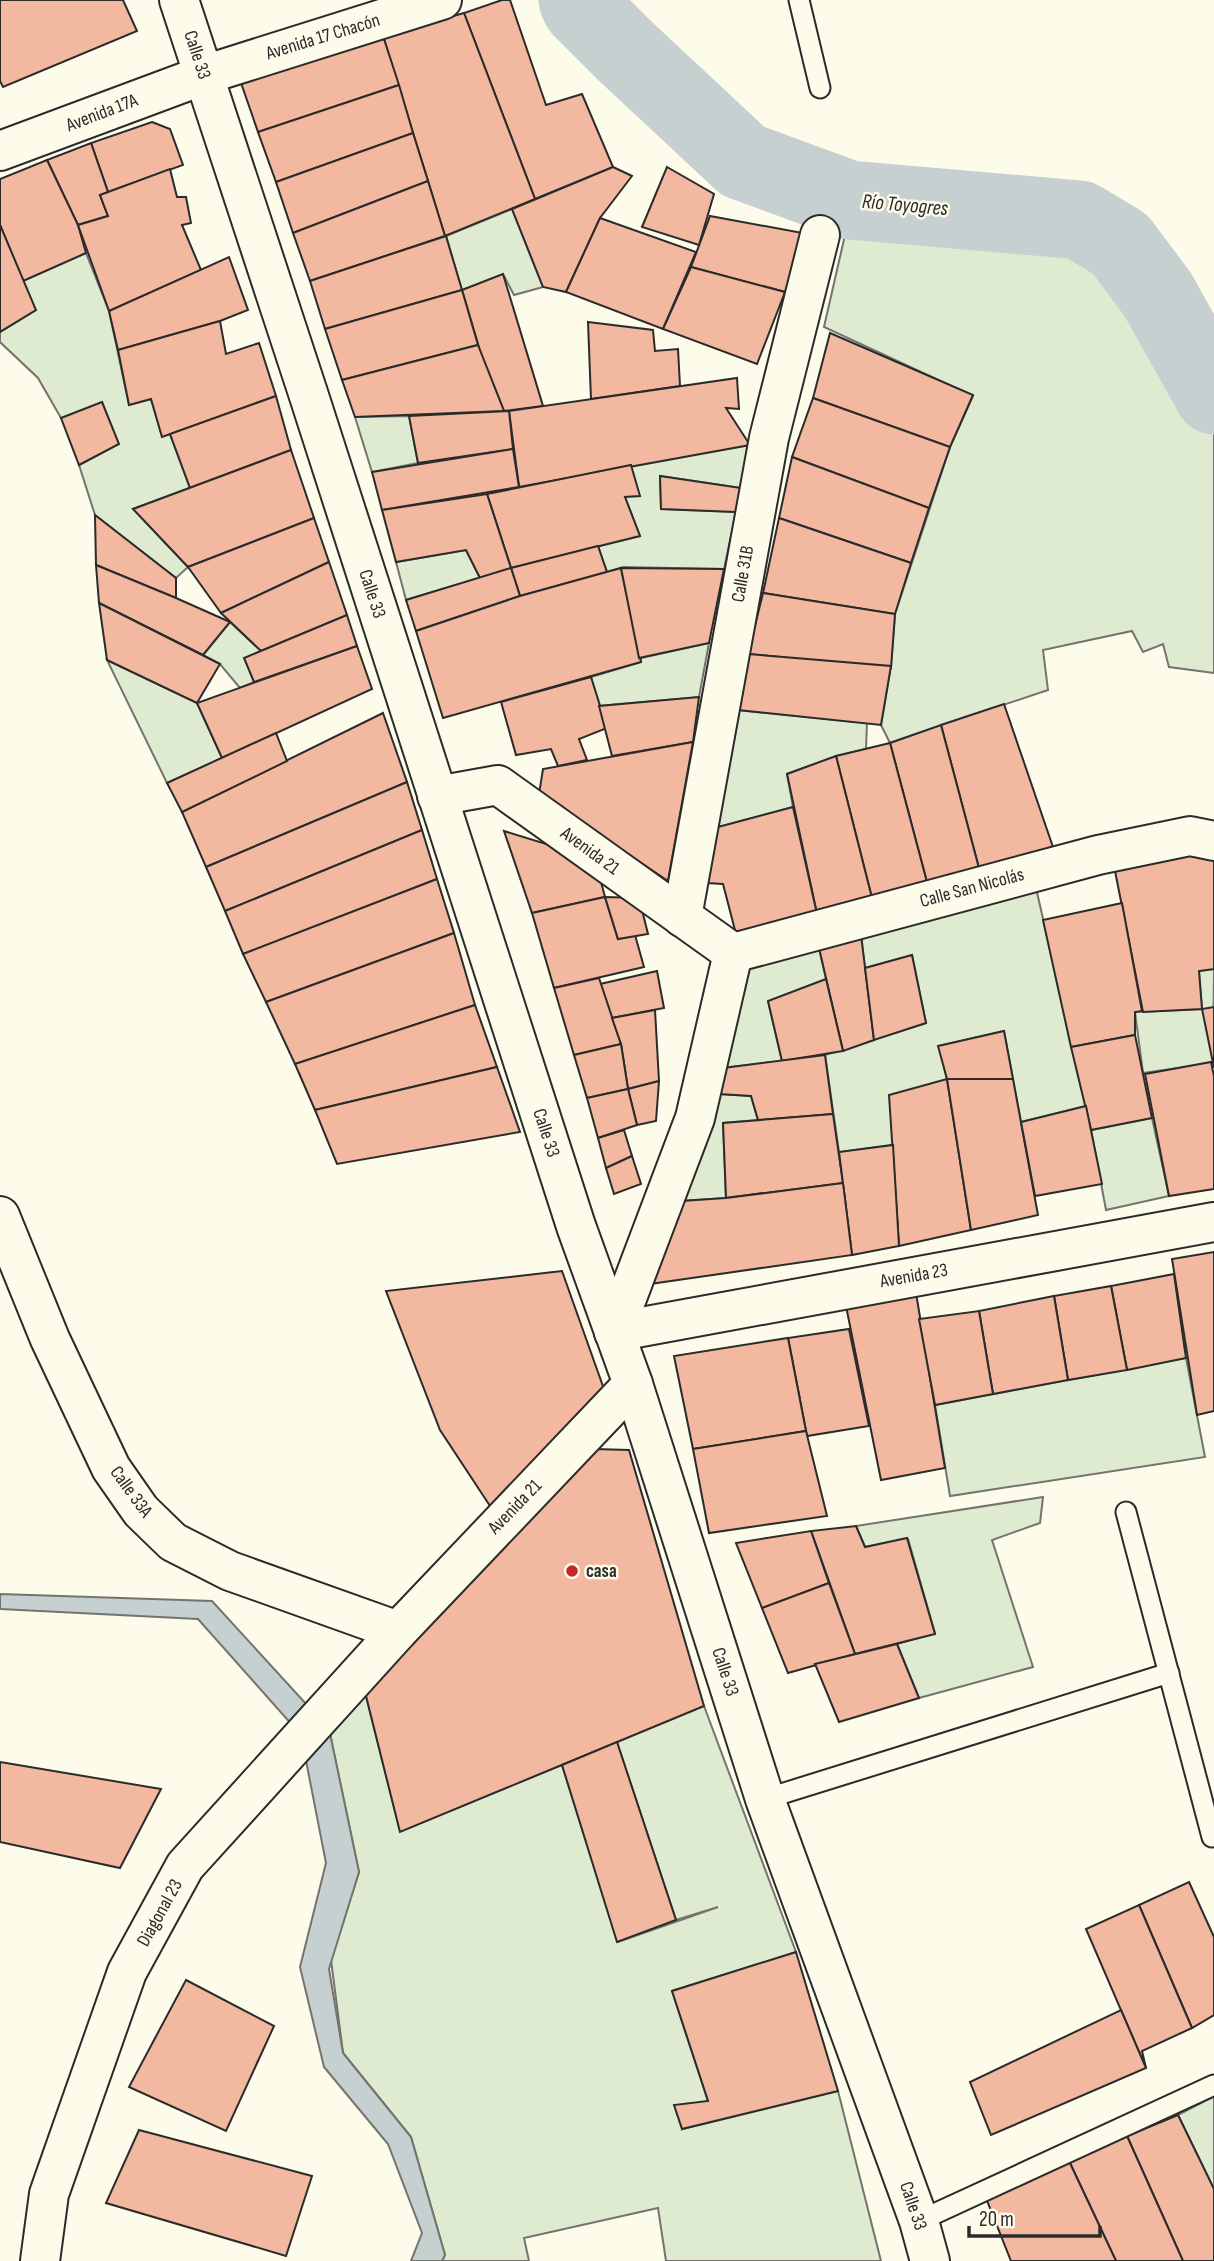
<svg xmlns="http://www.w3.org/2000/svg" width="1214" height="2261" font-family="'Sofia Sans Condensed',sans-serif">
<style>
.green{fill:#deebd1;stroke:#74746e;stroke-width:2}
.water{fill:#c7d0d0;stroke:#74746e;stroke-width:2}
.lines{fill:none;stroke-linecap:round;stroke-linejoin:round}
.river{stroke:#c7d0d0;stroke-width:79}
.building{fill:#f2b8a0;stroke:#2b2b2b;stroke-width:2}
.lane-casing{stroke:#2b2b2b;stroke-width:23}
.street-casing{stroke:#2b2b2b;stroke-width:42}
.secondary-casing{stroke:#2b2b2b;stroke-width:42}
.lane{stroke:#fdfbea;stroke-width:19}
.street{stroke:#fdfbea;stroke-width:38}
.secondary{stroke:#fdfbea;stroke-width:38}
.poi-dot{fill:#c62828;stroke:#fdfbea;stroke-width:2.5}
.labels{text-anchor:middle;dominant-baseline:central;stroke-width:5;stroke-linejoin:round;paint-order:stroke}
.street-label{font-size:19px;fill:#2b2b2b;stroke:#fdfbea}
.poi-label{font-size:19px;font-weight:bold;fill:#2b2b2b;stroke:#fdfbea;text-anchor:start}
.water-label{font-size:21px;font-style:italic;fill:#2b2b2b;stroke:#fdfbea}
</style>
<rect width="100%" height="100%" fill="#fdfbea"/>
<g class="green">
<polygon points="853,200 1080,220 1120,244 1156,292 1214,402 1214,673 1169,667 1163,644 1143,652 1132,631 1043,650 1048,690 890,743 881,725 891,666 895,614 950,447 973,396 824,327"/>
<polygon points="512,209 543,287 514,295 503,274 462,290 446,236"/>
<polygon points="86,253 109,311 129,405 151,399 162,436 170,434 190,488 133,509 188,567 176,578 95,515 79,465 118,444 102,402 61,418 38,378 0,342 0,332 35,310 23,281"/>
<polygon points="409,416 418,463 372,472 355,417"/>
<polygon points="750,445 741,488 660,476 661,509 736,512 724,569 623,567 607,572 598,546 640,536 625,497 631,465"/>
<polygon points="466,550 480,578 406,600 396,562"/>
<polygon points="230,622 261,651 245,658 254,682 240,688 220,664 203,655"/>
<polygon points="709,643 699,697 599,706 591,677 641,662 641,658"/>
<polygon points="107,660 197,703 222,758 167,783"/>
<polygon points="738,710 867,723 866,749 836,756 787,774 793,807 718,827 723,787"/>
<polygon points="1036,888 1086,1106 1021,1122 1004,1031 939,1046 947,1079 893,1145 839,1152 825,1055 926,1023 912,955 865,968 861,935"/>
<polygon points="819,948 826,979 768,1001 782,1061 723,1068 746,966"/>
<polygon points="1214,969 1213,1063 1143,1073 1135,1012 1202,1009 1199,971"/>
<polygon points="719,1094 751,1096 758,1120 723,1123 726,1198 681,1201"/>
<polygon points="1152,1118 1169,1196 1106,1210 1091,1130"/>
<polygon points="1186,1358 1205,1457 950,1496 935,1405"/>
<polygon points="1043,1497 1040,1523 992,1540 1033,1667 919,1698 897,1644 935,1633 908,1539 865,1547 856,1526"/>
<polygon points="365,1692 400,1831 562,1765 618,1942 718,1907 676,1920 617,1742 704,1706 796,1952 672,1991 708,2101 683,2129 838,2091 881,2261 666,2261 658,2208 524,2238 529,2261 442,2261 445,2255 411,2137 343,2053 331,1960 359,1872 329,1729"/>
<polygon points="1214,2096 1214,2189 1178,2115"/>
</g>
<polygon class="water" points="0,1594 212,1601 329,1729 359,1872 329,1969 343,2053 411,2137 445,2255 442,2261 411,2261 422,2233 388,2144 324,2067 300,1967 326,1863 301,1735 198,1619 0,1609"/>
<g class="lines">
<polyline class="river" points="578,0 581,7 624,50 743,161 849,200 1080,220 1120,244 1158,295 1214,395"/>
</g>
<g class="building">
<polygon points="0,0 123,0 137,31 3,87 0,81"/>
<polygon points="502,0 510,0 546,105 582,94 613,167 535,199 464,13"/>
<polygon points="464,13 535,199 445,236 383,36"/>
<polygon points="383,36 399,85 258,132 240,80"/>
<polygon points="399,85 413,133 276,182 258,132"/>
<polygon points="152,122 170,129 183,165 108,192 91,143"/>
<polygon points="413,133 428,181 293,233 276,182"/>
<polygon points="91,143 108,192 100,195 108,216 78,225 47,160"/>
<polygon points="47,160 78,225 86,253 23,281 0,225 0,179"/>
<polygon points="613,167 632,176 600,218 566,292 543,287 512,209"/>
<polygon points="667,167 714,194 699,245 642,227"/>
<polygon points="170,169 177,197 186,197 191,223 182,225 201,270 109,311 78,225 108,216 100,195"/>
<polygon points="428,181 445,236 310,281 293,233"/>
<polygon points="710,216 808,234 785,292 691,267"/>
<polygon points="600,218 696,252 663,329 566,292"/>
<polygon points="0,225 36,310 0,332"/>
<polygon points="446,236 462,290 325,329 310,281"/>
<polygon points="229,257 248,310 220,321 118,350 109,311"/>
<polygon points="691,267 785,292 757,364 663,329"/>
<polygon points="503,274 543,406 504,411 480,351 462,290"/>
<polygon points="462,290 478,345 342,380 325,329"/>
<polygon points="220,321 226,354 259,343 276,396 162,437 151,399 129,405 118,350"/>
<polygon points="588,322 653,330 655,351 678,349 680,386 591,399"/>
<polygon points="830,333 973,395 950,447 813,398"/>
<polygon points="478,345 504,411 355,417 342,380"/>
<polygon points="737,378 739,409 726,408 750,445 519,487 509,411"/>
<polygon points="276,396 291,450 190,488 170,434"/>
<polygon points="813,398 950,447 929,508 792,457"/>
<polygon points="102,402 119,444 79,465 61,418"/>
<polygon points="509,411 513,449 418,463 409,416"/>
<polygon points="513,449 519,487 382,510 372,472"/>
<polygon points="291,450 314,518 188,567 133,509"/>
<polygon points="792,457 929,508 911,563 779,518"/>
<polygon points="631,465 640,496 625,497 640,536 511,568 487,494"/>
<polygon points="660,476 741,488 736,512 661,509"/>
<polygon points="487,494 511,568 480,578 466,550 396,562 382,510"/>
<polygon points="95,515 176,578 176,598 96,565"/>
<polygon points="314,518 329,562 221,613 188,567"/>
<polygon points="779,518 911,563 895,614 763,593"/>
<polygon points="598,546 607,572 520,596 511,568"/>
<polygon points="329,562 347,615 261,651 221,613"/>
<polygon points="96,565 176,598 230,622 203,655 99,603"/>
<polygon points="511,568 520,596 416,631 406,600"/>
<polygon points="621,568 641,662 443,718 416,631 520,596"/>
<polygon points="621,568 724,569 709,643 639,658"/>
<polygon points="763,593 895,614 891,668 748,654"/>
<polygon points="99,603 220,664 197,703 107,660"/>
<polygon points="347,615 357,646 254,682 244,658"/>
<polygon points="357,646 372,689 222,758 197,703"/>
<polygon points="748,654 891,666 881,725 738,710"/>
<polygon points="591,677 607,728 579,739 587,760 558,766 551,749 516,755 501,702"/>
<polygon points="699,697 693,742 612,756 599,706"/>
<polygon points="1004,704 1054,850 980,872 941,725"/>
<polygon points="383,713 407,782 206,867 182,812"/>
<polygon points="941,725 980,872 928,886 890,743"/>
<polygon points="276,733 287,761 182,812 167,783"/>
<polygon points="693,742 668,881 539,794 543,769"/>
<polygon points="890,743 928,886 872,898 836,756"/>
<polygon points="836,756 872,898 817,914 787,774"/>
<polygon points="407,782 422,830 225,911 206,867"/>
<polygon points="793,807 817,914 736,934 723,884 707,883 718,827"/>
<polygon points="422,830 437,879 243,954 225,911"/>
<polygon points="504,831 595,859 605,897 532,913"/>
<polygon points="1190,853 1214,857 1214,969 1199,971 1202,1009 1143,1012 1114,866"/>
<polygon points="437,879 454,933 266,1002 243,954"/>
<polygon points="605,897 618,939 635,935 644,967 554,988 532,913"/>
<polygon points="605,897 639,898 648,934 618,939"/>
<polygon points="1122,903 1142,1011 1135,1012 1135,1035 1071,1047 1043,920"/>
<polygon points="454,933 475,1005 295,1064 266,1002"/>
<polygon points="861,935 874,1040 843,1051 819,948"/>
<polygon points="912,955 926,1023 874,1040 865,968"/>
<polygon points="657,971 664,1008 612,1018 600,984"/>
<polygon points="599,978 621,1044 574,1055 554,988"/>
<polygon points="826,979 843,1051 782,1061 768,1001"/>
<polygon points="475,1005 497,1067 315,1110 295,1064"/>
<polygon points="1214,1007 1214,1068 1202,1009"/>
<polygon points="655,1010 659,1081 628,1089 621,1044 612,1018"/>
<polygon points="1004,1031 1013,1079 947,1079 938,1046"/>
<polygon points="1135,1035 1152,1118 1091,1130 1071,1047"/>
<polygon points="621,1044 628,1089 587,1098 574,1055"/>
<polygon points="825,1055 833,1114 758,1120 751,1096 719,1094 723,1068"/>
<polygon points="1211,1062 1214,1076 1214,1189 1169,1196 1145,1074"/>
<polygon points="497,1067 520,1132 337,1164 315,1110"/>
<polygon points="947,1079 971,1230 899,1246 889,1095"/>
<polygon points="947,1079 1013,1079 1038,1215 971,1230"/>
<polygon points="659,1081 656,1121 637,1125 628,1089"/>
<polygon points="628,1089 637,1125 598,1138 587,1098"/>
<polygon points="1086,1106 1102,1184 1035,1196 1021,1122"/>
<polygon points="833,1114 843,1183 726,1198 723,1123"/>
<polygon points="624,1130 632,1156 606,1168 598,1138"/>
<polygon points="893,1145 899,1246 852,1255 839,1152"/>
<polygon points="632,1156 641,1184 614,1194 606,1168"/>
<polygon points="843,1183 852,1255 650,1284 681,1201 726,1198"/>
<polygon points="1214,1252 1214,1411 1197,1415 1172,1259"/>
<polygon points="562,1271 605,1392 492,1509 440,1430 386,1291"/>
<polygon points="1174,1274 1186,1358 1127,1370 1111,1286"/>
<polygon points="1111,1286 1127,1370 1068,1380 1054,1296"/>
<polygon points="916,1293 945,1468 881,1480 846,1306"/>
<polygon points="1054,1296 1068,1380 993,1394 979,1311"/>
<polygon points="979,1311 993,1394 935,1405 919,1319"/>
<polygon points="849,1329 869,1426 807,1436 788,1338"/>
<polygon points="788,1338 806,1431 693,1449 674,1356"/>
<polygon points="806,1431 827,1516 709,1533 693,1449"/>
<polygon points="594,1449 629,1450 704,1706 400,1832 365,1692"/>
<polygon points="856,1526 865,1547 907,1538 935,1634 855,1654 811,1531"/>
<polygon points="811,1531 829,1583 762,1608 736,1543"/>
<polygon points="829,1583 855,1654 788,1673 762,1608"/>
<polygon points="897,1644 919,1698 839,1722 815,1664"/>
<polygon points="617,1742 676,1920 617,1942 562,1765"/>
<polygon points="0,1762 161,1789 120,1868 0,1842"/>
<polygon points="1189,1882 1214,1937 1214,2015 1192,2028 1139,1905"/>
<polygon points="1139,1905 1192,2028 1142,2051 1146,2068 1086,1929"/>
<polygon points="796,1952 838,2091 682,2129 674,2105 708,2101 672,1991"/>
<polygon points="186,1980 274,2026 226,2131 129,2087"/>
<polygon points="1121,2010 1146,2068 991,2135 970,2082"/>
<polygon points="1178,2115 1214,2189 1214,2261 1183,2261 1127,2136"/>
<polygon points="139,2130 312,2176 286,2256 106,2203"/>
<polygon points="1127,2136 1183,2261 1116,2261 1069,2161"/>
<polygon points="1069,2161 1116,2261 1011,2261 986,2198"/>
</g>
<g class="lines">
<g class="lane-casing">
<g id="lane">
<polyline points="799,0 820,88"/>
<polyline points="1126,1512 1212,1837"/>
<polyline points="765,1799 1169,1673"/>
<polyline points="919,2221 1214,2085"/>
</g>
</g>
<g class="street-casing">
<g id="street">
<polyline points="204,75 442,0"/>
<polyline points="437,796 498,785 733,953"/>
<polyline points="682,917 769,438 820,235"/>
<polyline points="733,953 1098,855 1190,836 1214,841"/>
<polyline points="0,1216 50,1339 111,1468 141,1511 173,1542 230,1571 398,1631"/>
<polyline points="614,1332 1214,1222"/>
<polyline points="614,1332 695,1118 733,953"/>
<polyline points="40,2261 49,2194 127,1972 185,1866 398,1631 633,1384"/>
</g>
</g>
<g class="secondary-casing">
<g id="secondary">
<polyline points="179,0 309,396 576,1226 633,1384 765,1799 919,2221 930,2261"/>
<polyline points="0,151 204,75"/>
</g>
</g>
<use href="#lane" class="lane"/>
<use href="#street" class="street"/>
<use href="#secondary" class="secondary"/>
</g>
<circle class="poi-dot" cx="572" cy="1571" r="7"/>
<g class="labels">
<g class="street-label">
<text transform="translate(323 37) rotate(-17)">Avenida 17 Chacón</text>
<text transform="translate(197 55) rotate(72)">Calle 33</text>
<text transform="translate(102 113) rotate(-21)">Avenida 17A</text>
<text transform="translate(743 574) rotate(-80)">Calle 31B</text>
<text transform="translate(372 594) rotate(72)">Calle 33</text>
<text transform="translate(590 851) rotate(36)">Avenida 21</text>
<text transform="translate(972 888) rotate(-15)">Calle San Nicolás</text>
<text transform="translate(546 1133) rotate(72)">Calle 33</text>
<text transform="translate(914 1276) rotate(-10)">Avenida 23</text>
<text transform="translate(131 1492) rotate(54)">Calle 33A</text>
<text transform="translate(515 1507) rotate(-46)">Avenida 21</text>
<text transform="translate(725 1672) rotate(72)">Calle 33</text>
<text transform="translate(160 1913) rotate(-61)">Diagonal 23</text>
<text transform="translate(913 2206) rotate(71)">Calle 33</text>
</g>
<g class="poi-label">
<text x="586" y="1571">casa</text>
</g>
<g class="water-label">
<text transform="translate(905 205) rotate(5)">Río Toyogres</text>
</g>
</g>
<path d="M969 2226v10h131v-10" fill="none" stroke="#2b2b2b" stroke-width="3.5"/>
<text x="979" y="2226" font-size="21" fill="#2b2b2b" stroke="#fdfbea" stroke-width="5" paint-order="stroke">20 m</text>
</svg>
